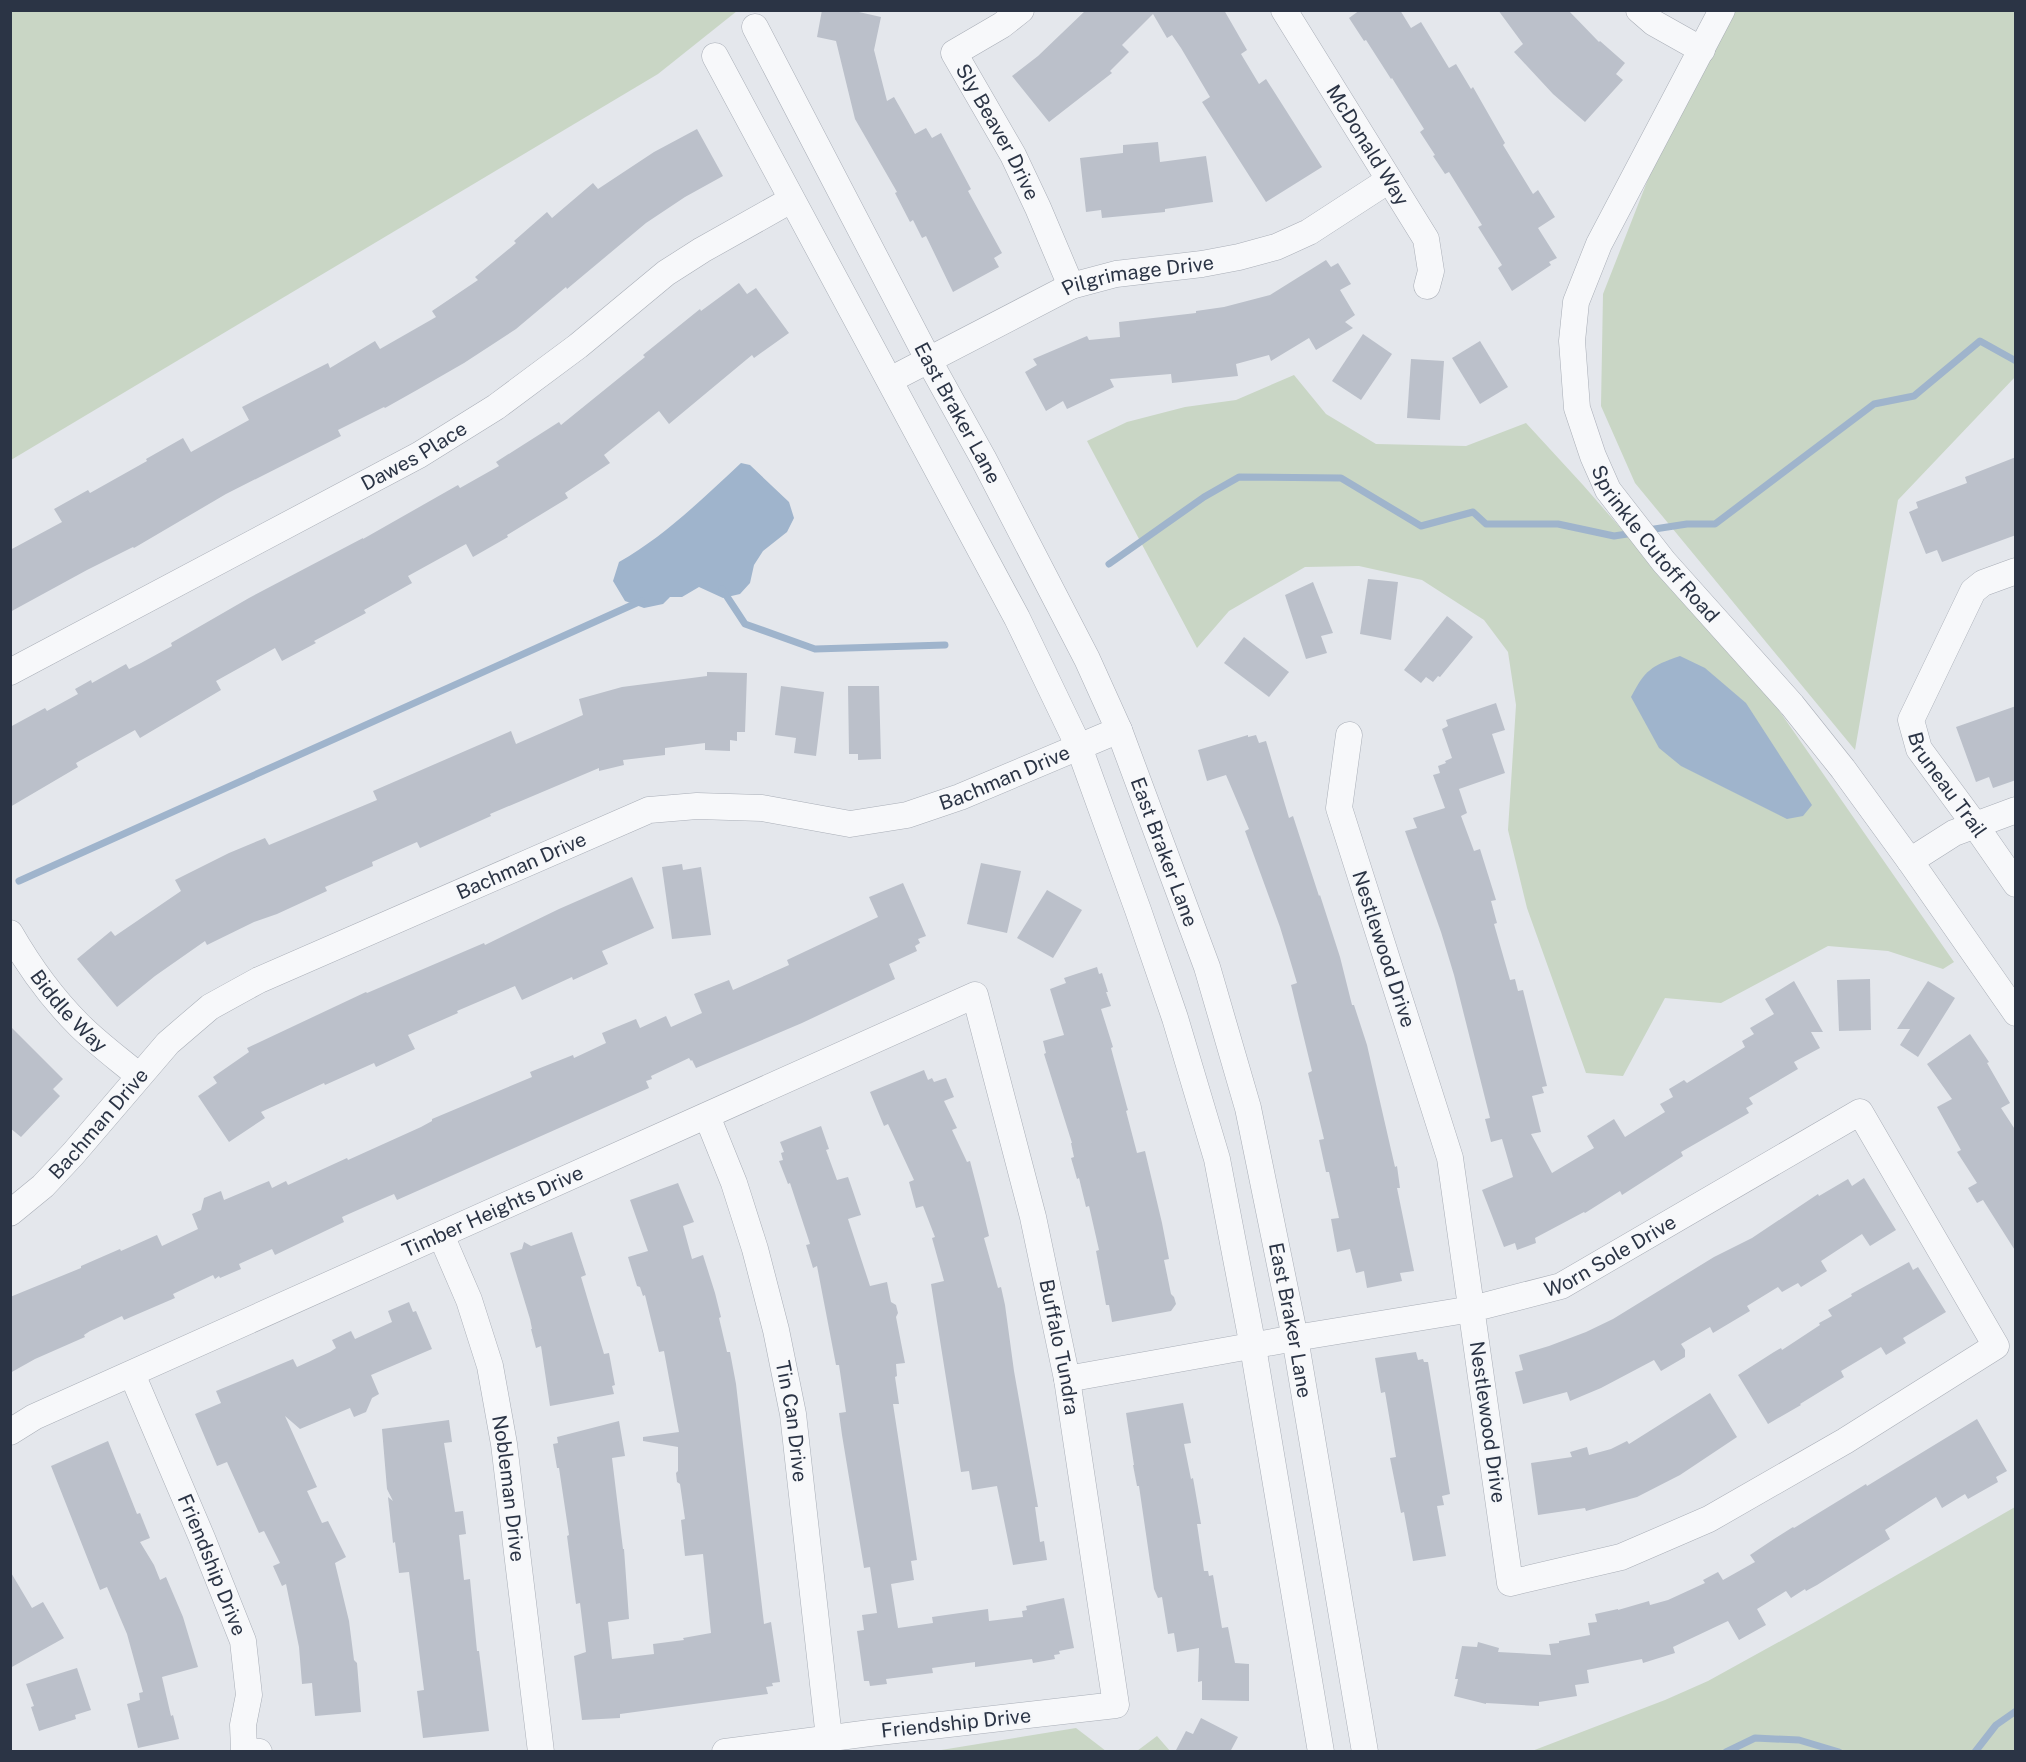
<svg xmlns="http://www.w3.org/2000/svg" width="2026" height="1762" font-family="'Public Sans',sans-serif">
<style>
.green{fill:#c9d6c5}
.water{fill:#9fb4cc}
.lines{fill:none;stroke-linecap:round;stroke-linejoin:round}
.stream{stroke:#9fb4cc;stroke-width:7}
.building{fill:#bbc0ca}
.minor-casing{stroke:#a9aeb7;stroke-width:27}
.minor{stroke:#f7f8fa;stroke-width:26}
.labels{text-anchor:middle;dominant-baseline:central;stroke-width:4.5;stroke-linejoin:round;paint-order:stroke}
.street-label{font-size:20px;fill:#2b3445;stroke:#f4f6f9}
</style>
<rect width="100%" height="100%" fill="#e4e7ec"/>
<g class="green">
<polygon points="10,11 11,10 737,11 658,74 11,460"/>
<polygon points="1714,11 2015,11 2015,377 1898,500 1855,750 1635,483 1601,406 1603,294"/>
<polygon points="1294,375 1326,414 1376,444 1466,446 1526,423 1583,485 1776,706 1954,962 1943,969 1888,951 1828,946 1721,1003 1665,998 1623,1076 1586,1073 1527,908 1508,830 1516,705 1508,652 1484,620 1422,580 1359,566 1305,567 1229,611 1197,648 1087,441 1127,422 1185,407 1236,400"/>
<polygon points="2015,1507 2015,1751 1532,1751 1665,1700 1708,1681 1815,1622"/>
<polygon points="1076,1728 1106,1751 935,1751"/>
<polygon points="1157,1736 1170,1751 1130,1751 1137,1751"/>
</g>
<g class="water">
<path d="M741 463 750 465 789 502 794 518 787 532 763 551 754 565 750 583 740 594 723 598 699 587 682 597H670L663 604 644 608 625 601 613 581 619 562C665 536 702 499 741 463Z"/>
<path d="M1680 656 1705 668 1746 703 1812 805 1803 816 1787 819 1681 766 1659 748 1631 697C1645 670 1651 666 1680 656Z"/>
</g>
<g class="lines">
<g class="stream">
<polyline points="1648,530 1687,524 1715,524 1874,404 1914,396 1980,341 2016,361"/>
<polyline points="1109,564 1204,497 1239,477 1341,478 1421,526 1473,512 1486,524 1558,524 1614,536 1634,533"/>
<polyline points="722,589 745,624 815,649 945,645"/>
<polyline points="19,881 641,601"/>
<polyline points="1726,1752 1755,1738 1799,1740 1839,1752"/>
<polyline points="1975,1752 1996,1725 2016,1711"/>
</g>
</g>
<g class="building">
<polygon points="822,10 850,10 881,17 874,50 887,101 894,97 915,134 926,128 932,138 941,133 971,189 968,191 1002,253 994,258 999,267 953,292 926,236 922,238 913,220 910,222 895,193 897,192 855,119 836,41 817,37"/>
<polygon points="1086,10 1224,10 1247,50 1241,54 1259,84 1266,79 1322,167 1266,202 1202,102 1210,97 1181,48 1172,35 1167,38 1153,14 1122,45 1129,52 1110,71 1112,73 1049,122 1012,76 1038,56"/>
<polygon points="1360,10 1400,10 1411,28 1421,22 1449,68 1456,64 1471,89 1473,87 1505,143 1503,145 1533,194 1538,190 1555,217 1538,228 1557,258 1549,262 1551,265 1512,291 1498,268 1502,265 1478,227 1482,225 1449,172 1445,174 1433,156 1435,155 1420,132 1424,129 1392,78 1391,79 1366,40 1364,41 1349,18"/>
<polygon points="1498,10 1568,10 1599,42 1600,41 1625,63 1616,74 1623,80 1585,122 1553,94 1514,52 1523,44"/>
<polygon points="697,129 723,176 685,197 646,223 567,289 566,287 516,329 464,363 417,390 385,408 384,407 338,430 341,436 226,494 134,548 133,547 87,570 10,612 10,550 62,522 54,509 88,490 90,493 147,461 146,459 183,438 191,452 249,420 242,407 328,363 330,368 375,341 380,349 436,317 432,311 478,280 475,277 516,243 514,241 547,212 552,218 593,183 598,189 654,152"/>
<polygon points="1158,142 1160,162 1206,156 1213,202 1165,209 1165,212 1102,218 1101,210 1086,212 1080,158 1123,153 1123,145"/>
<polygon points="1326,260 1331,267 1338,263 1351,284 1340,290 1355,315 1345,322 1353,328 1316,350 1309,338 1271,361 1269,355 1236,364 1238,376 1172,383 1171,374 1110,379 1114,387 1067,409 1063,401 1046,411 1025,372 1037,365 1033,359 1087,336 1089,340 1120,337 1119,322 1196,313 1196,311 1224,307 1270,295"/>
<polygon points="739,283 747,294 756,288 789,333 754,358 752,355 669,424 659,411 604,455 610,463 565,493 568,498 507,535 508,537 473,557 466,544 408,576 412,583 364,610 366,613 314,641 316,643 282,661 275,648 216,681 221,690 140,738 135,730 76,763 78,767 10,807 10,727 45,708 47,711 78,694 75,689 91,680 92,683 126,664 129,669 141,663 172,646 171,643 249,598 363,538 363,539 458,485 460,488 499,466 496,462 559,422 561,425 645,357 643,355 700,309 701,311"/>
<polygon points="1363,334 1392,354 1361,400 1332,381"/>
<polygon points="1480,341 1508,387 1480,404 1452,358"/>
<polygon points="1411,359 1444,361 1440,420 1407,418"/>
<polygon points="2016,457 2016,535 1942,562 1937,550 1926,554 1909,512 1918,508 1916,502 1967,483 1965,477"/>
<polygon points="1368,579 1398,582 1391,640 1360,634"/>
<polygon points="1313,582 1333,633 1321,636 1327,653 1306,659 1285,595"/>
<polygon points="1447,616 1473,637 1440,677 1438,676 1433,682 1426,677 1421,683 1404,670"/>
<polygon points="1244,637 1289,672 1269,697 1224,663"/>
<polygon points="707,672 747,673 745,732 737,732 737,741 730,740 730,751 705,750 705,743 665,748 665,755 623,760 624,765 599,771 599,768 490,814 491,816 420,848 417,842 372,862 373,866 325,887 327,891 277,914 254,922 207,945 205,941 155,976 117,1007 77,959 111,931 115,936 181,891 175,880 229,853 265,838 269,845 377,800 373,791 511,731 516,744 583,715 579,699 622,687 707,676"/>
<polygon points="781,686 824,692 816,756 794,753 796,738 775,735"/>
<polygon points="848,686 879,686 881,759 858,760 858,754 849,754"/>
<polygon points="1496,703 1505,730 1492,734 1505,773 1459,789 1467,813 1461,816 1474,851 1480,849 1496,900 1491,901 1497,923 1494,924 1510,980 1515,979 1518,991 1523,990 1547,1086 1542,1087 1544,1093 1532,1096 1541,1132 1531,1134 1552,1173 1594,1148 1587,1136 1614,1119 1625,1137 1665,1112 1660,1104 1673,1097 1669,1089 1684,1080 1687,1083 1745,1047 1742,1041 1754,1034 1750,1028 1774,1014 1765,999 1794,981 1823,1032 1811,1032 1820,1048 1794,1062 1798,1069 1749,1098 1753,1104 1746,1108 1749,1113 1681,1152 1683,1156 1622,1195 1620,1191 1585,1213 1584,1212 1535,1238 1536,1243 1517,1250 1515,1243 1504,1247 1482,1190 1513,1177 1502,1139 1491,1142 1485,1119 1490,1118 1454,975 1441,932 1405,831 1417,828 1413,818 1445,808 1433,775 1440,773 1438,766 1446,763 1445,761 1452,758 1442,729 1448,726 1446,720"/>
<polygon points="2016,706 2016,780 1993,788 1989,777 1976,782 1956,727"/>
<polygon points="1248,735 1248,737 1256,735 1259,743 1266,741 1289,818 1293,816 1319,896 1320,895 1340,957 1352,1005 1354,1005 1367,1045 1395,1167 1397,1166 1400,1188 1397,1188 1414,1271 1400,1273 1402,1281 1367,1288 1364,1271 1356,1273 1350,1249 1337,1252 1331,1219 1339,1218 1329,1172 1326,1172 1319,1140 1324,1139 1308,1073 1312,1071 1291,985 1297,983 1280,927 1245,831 1249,829 1226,775 1207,781 1198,750"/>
<polygon points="981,863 1021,871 1007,933 967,924"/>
<polygon points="682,864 683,870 701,867 711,935 672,939 662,867"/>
<polygon points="632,877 654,928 602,951 608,964 573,980 572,977 522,1000 515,986 457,1011 458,1013 408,1035 415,1049 376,1067 374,1063 325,1085 324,1083 261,1112 265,1118 229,1142 198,1096 217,1083 213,1077 249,1052 247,1048 366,992 367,993 484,943 485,945 559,909"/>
<polygon points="903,883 926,936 918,939 920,943 915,946 917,951 889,964 895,979 802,1023 696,1068 692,1060 691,1061 689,1058 651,1076 652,1079 646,1081 649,1088 397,1200 394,1194 342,1217 344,1222 275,1255 272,1249 239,1264 241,1269 220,1278 219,1276 215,1279 213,1275 173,1294 175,1298 124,1320 122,1316 90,1331 84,1335 85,1337 35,1359 10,1373 10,1297 81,1268 81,1266 120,1249 121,1251 157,1235 162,1246 198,1229 192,1214 201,1210 204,1198 221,1191 224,1200 269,1181 272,1188 286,1181 288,1185 347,1158 348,1160 421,1127 432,1121 432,1119 532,1077 530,1072 573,1055 574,1058 606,1043 602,1033 636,1019 640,1028 666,1016 671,1027 702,1013 694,994 729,980 733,990 789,965 787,960 878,917 869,897"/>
<polygon points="1047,890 1082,910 1053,958 1017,938"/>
<polygon points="1097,967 1099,974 1102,973 1108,992 1106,992 1111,1006 1101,1009 1113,1047 1111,1048 1127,1107 1128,1110 1126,1111 1137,1153 1145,1151 1162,1223 1169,1259 1164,1260 1171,1294 1174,1297 1176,1304 1171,1311 1112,1322 1109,1305 1106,1305 1096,1251 1099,1250 1089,1206 1086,1207 1079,1178 1077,1179 1071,1158 1074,1157 1071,1143 1072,1143 1044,1054 1046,1053 1043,1041 1064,1035 1050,989 1066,983 1064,978"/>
<polygon points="1870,979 1871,1030 1839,1031 1837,980"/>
<polygon points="1928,981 1955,998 1918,1057 1900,1045 1910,1029 1897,1029"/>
<polygon points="10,1026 63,1079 53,1089 60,1096 21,1137 10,1128"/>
<polygon points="1970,1034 1989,1062 1987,1063 2010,1103 2001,1108 2016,1131 2016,1252 1983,1200 1977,1203 1968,1188 1977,1183 1957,1152 1961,1150 1937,1107 1952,1099 1927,1064"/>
<polygon points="924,1070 928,1080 932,1078 934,1082 946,1078 954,1097 944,1101 957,1128 952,1130 967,1162 970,1161 980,1199 989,1236 984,1238 998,1288 1001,1287 1005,1305 1014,1371 1038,1507 1035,1507 1040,1542 1044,1541 1047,1560 1013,1565 997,1486 972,1490 969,1471 961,1472 931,1284 944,1281 932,1238 935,1237 923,1206 916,1208 909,1182 914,1180 888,1124 884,1126 870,1092"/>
<polygon points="821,1126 829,1149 826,1150 837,1180 848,1177 861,1215 848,1219 870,1286 887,1282 891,1302 896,1305 898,1313 896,1317 905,1363 896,1364 897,1376 895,1377 899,1404 893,1404 917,1560 911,1561 914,1580 891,1584 898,1628 933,1623 932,1617 988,1609 989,1621 1023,1617 1022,1611 1027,1610 1026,1606 1064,1598 1074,1648 1059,1651 1060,1654 1054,1655 1055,1659 1033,1663 1032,1659 975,1667 975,1662 932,1668 933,1673 886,1679 887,1684 870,1686 869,1681 864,1681 857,1631 864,1630 862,1615 877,1613 870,1567 864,1568 842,1435 839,1413 846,1412 839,1365 836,1365 817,1266 813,1268 806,1245 810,1244 790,1183 788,1184 779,1161 783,1160 781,1153 784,1152 780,1142"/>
<polygon points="1864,1178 1896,1230 1870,1246 1862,1234 1821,1261 1827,1271 1801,1287 1798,1283 1782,1292 1778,1287 1747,1306 1750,1311 1713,1333 1710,1327 1681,1344 1685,1350 1685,1357 1661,1371 1654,1360 1601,1388 1570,1401 1567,1392 1523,1404 1515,1372 1523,1370 1519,1355 1549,1346 1586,1332 1613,1319 1714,1257 1752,1238 1818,1194 1819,1196 1848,1179 1852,1186"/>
<polygon points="678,1183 694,1222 683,1226 692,1259 703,1255 715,1293 721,1317 719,1318 727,1352 730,1352 736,1384 764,1624 771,1622 780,1682 772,1683 773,1686 766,1687 768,1694 620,1714 620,1718 582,1720 574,1656 586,1652 580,1603 576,1604 567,1536 569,1535 559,1468 557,1468 553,1444 558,1443 557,1437 619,1421 625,1456 612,1458 623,1549 624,1549 629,1619 608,1622 612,1659 654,1654 653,1644 684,1640 683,1638 711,1633 703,1554 685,1556 681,1520 685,1519 680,1484 677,1482 676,1473 678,1471 678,1447 643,1441 643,1437 679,1432 664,1351 659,1352 645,1295 643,1296 640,1287 637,1286 628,1257 648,1251 630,1200"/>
<polygon points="572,1232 586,1275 581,1277 604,1354 609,1353 615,1385 612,1386 614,1394 550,1406 541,1346 536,1348 531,1329 532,1329 530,1319 510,1253 522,1249 524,1242 531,1246"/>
<polygon points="1909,1262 1913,1270 1918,1267 1946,1312 1903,1338 1906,1343 1886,1355 1881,1347 1841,1371 1844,1377 1800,1404 1801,1405 1768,1424 1738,1375 1774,1352 1781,1348 1782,1350 1820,1325 1819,1323 1832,1316 1828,1310 1852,1296 1851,1294"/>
<polygon points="409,1302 413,1312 416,1311 432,1349 371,1375 379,1394 372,1398 366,1412 354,1417 350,1408 300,1429 285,1416 317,1487 307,1491 322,1523 328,1521 346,1557 335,1563 349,1621 354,1660 357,1663 361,1712 315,1716 312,1683 302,1684 299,1647 286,1584 282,1586 273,1566 280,1563 264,1531 259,1533 227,1462 217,1466 195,1414 221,1403 216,1391 293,1359 297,1367 330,1352 336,1348 332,1340 351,1331 355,1339 392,1322 388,1311"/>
<polygon points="1416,1352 1418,1360 1423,1359 1424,1362 1428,1362 1450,1494 1442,1496 1444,1505 1437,1506 1446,1556 1413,1561 1404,1512 1401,1513 1390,1458 1396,1457 1385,1392 1381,1393 1375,1358"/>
<polygon points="1710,1393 1737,1437 1680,1475 1637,1497 1586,1511 1585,1508 1538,1515 1531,1463 1572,1457 1570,1452 1587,1447 1589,1455 1611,1449 1627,1441 1629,1444"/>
<polygon points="1183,1403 1191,1443 1184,1444 1191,1479 1193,1478 1201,1524 1197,1524 1204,1571 1208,1571 1209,1576 1213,1575 1222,1628 1228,1627 1235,1663 1249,1664 1249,1701 1202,1700 1202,1681 1198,1682 1199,1648 1177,1652 1174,1633 1168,1634 1162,1597 1158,1598 1154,1589 1139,1486 1137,1486 1133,1465 1134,1465 1126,1413"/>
<polygon points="1977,1419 2007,1471 1996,1477 1998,1482 1968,1499 1965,1494 1942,1508 1936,1497 1885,1530 1890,1539 1817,1585 1806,1591 1805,1589 1791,1598 1786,1591 1757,1609 1766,1625 1739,1640 1728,1621 1673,1647 1675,1653 1643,1663 1642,1659 1587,1670 1589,1683 1575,1685 1577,1696 1539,1702 1539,1706 1486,1703 1486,1704 1454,1696 1458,1679 1455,1679 1462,1646 1477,1647 1478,1642 1499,1648 1498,1652 1551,1655 1549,1644 1559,1643 1559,1641 1590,1635 1588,1623 1597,1622 1595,1614 1618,1609 1618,1610 1649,1601 1650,1605 1668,1600 1705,1583 1703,1580 1718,1572 1723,1580 1755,1562 1750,1555 1774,1539 1793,1527 1794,1528 1866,1484 1867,1486"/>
<polygon points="449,1420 452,1442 444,1443 455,1512 463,1511 466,1534 459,1535 464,1580 470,1579 477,1651 479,1651 489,1731 423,1738 417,1691 424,1690 409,1572 399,1573 395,1542 393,1543 388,1497 393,1501 387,1489 382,1429"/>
<polygon points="108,1441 137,1514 140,1513 150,1538 140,1542 154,1565 160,1580 166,1577 183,1617 198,1667 162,1677 171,1716 173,1715 179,1739 138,1748 127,1704 140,1700 139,1693 143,1692 127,1634 107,1587 100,1590 51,1466"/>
<polygon points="10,1571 32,1608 43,1602 64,1638 10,1668"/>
<polygon points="77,1668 91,1710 75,1715 76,1719 39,1731 31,1707 34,1706 26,1684"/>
<polygon points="1201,1718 1238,1737 1230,1752 1175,1752 1186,1731 1193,1734"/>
</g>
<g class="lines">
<g class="minor-casing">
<g id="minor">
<path id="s1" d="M1021 10 1002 25 954 53 1013 155 1038 208 1071 286"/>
<path id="s2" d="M1284 10 1426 239 1431 271 1427 286"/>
<polyline points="1639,10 1654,23 1702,50"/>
<path id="s3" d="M1722 10 1599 244 1576 302 1572 341 1577 408 1593 456 1608 490 1664 562 1792 705 1843 769 1910 861 2016 1013"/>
<path id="s4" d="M755 27 928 359 983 458 1087 659 1119 730 1207 967 1248 1108 1295 1338 1365 1752"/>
<polyline points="715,56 1017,618 1079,747 1138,910 1175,1018 1217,1159 1253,1347 1321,1752"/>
<path id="s5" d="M890 380 1071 286 1116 274 1202 264 1239 257 1276 247 1309 232 1389 180"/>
<path id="s6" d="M2016 571 1983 583 1973 591 1911 720 1919 749 1975 825 2016 884"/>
<path id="s7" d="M10 672 419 455 496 407 578 346 666 273 702 250 791 200"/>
<polyline points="1910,861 1954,833 2016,810"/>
<path id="s8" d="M10 933C29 966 52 998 79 1025 98 1044 120 1060 139 1076"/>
<path id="s9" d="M707 1116 734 1183 755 1249 776 1330 793 1414 829 1738"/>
<path id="s10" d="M10 1213 43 1186 73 1154 168 1043 210 1007 259 980 649 810 697 806 762 808 850 824 907 815 960 797 1119 730"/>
<path id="s11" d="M441 1235 469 1300 490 1366 504 1444 541 1752"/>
<path id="s12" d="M132 1374 202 1538 243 1641 249 1695 243 1725 244 1750 259 1752"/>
<path id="s13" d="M1067 1379 1295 1338 1472 1309 1561 1286 1860 1112 1996 1346 1845 1441 1709 1519 1621 1557 1510 1583 1450 1158 1339 808 1349 735"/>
<path id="s14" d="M10 1432 34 1417 975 995 1033 1217 1067 1379 1116 1705 870 1733 725 1752"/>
</g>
</g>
<use href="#minor" class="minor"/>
</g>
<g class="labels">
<g class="street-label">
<text stroke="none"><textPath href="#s1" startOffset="170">Sly Beaver Drive</textPath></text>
<text stroke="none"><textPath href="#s2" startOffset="159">McDonald Way</textPath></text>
<text stroke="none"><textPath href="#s5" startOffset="272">Pilgrimage Drive</textPath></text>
<text stroke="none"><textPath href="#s4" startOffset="436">East Braker Lane</textPath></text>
<text stroke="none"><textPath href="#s7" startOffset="458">Dawes Place</textPath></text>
<text stroke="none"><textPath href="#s3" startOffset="592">Sprinkle Cutoff Road</textPath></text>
<text stroke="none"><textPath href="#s10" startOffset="1134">Bachman Drive</textPath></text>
<text stroke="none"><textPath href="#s6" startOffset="266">Bruneau Trail</textPath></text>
<text stroke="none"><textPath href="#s4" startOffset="922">East Braker Lane</textPath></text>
<text stroke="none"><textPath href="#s10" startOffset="630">Bachman Drive</textPath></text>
<text transform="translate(1384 949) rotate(72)">Nestlewood Drive</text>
<text stroke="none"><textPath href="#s8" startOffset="98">Biddle Way</textPath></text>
<text stroke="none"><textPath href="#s10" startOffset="126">Bachman Drive</textPath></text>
<text stroke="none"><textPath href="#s14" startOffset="531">Timber Heights Drive</textPath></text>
<text stroke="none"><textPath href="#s13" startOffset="560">Worn Sole Drive</textPath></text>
<text stroke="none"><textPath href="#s4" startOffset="1408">East Braker Lane</textPath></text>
<text stroke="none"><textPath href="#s14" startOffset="1422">Buffalo Tundra</textPath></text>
<text stroke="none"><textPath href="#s9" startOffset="318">Tin Can Drive</textPath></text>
<text transform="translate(1488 1422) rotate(82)">Nestlewood Drive</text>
<text stroke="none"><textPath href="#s11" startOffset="264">Nobleman Drive</textPath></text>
<text stroke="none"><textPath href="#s12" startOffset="207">Friendship Drive</textPath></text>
<text transform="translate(956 1723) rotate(-6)">Friendship Drive</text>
</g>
</g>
<rect width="2026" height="1762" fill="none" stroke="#2b3445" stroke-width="24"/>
</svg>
